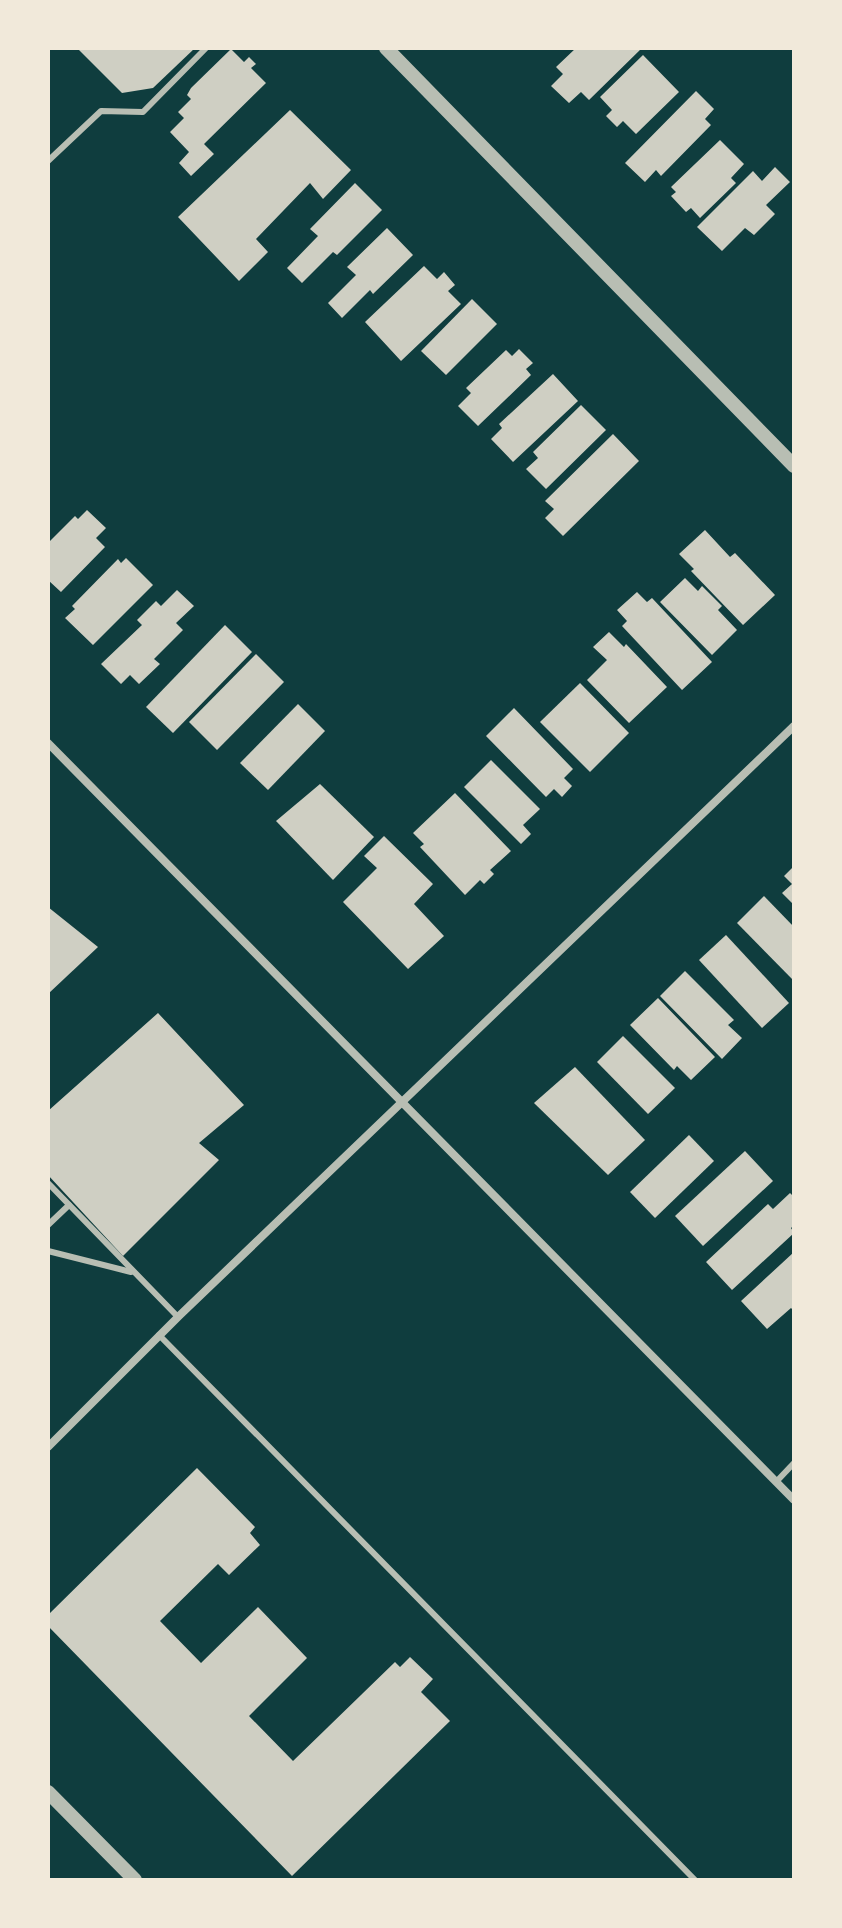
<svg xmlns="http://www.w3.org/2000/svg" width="842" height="1928" font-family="Manrope,sans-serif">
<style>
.building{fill:#cfcfc3}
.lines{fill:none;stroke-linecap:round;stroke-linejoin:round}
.service{stroke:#b8beb3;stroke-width:6}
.minor{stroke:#b8beb3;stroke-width:8}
.tertiary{stroke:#b8beb3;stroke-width:14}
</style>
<rect width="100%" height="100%" fill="#0f3d3e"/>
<g class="building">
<polygon points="77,48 195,48 153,88 122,93"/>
<polygon points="576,48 642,48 589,100 581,92 569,103 551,86 563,74 556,67"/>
<polygon points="231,49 244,62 249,57 256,64 251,68 266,83 204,144 214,154 191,176 179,163 189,152 170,132 184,118 178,112 191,99 187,95 191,88"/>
<polygon points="643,55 679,92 636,134 623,121 617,127 606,116 612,110 600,97"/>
<polygon points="696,91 714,109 705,119 711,125 661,176 656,170 645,182 625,163"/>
<polygon points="290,110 351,170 323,199 310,183 256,239 268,252 239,281 178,217"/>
<polygon points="720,140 744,164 731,178 736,183 700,218 691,208 686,212 671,196 676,192 671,187"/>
<polygon points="775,167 790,182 766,205 775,214 754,235 745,228 722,251 697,227 753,171 762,181"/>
<polygon points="355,183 382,210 337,255 333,252 302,283 287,268 318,236 310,229"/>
<polygon points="387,228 413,255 373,294 370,290 342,318 328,303 356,275 347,267"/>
<polygon points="424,266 437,279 444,272 455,285 448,291 461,304 401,361 365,322"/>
<polygon points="472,299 497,324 446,375 421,351"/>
<polygon points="519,349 533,363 526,369 531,375 478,426 458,406 471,393 466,388 506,350 512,356"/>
<polygon points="553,374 578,401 513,462 491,439 502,428 499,424"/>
<polygon points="581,405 606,430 546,489 526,469 538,458 533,452"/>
<polygon points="613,434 639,461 563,536 545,518 554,509 545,501"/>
<polygon points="87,510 106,528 96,538 105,547 61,592 48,580 48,543 75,516 78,519"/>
<polygon points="705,530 730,557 735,553 775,595 743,625 691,571 694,569 679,554"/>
<polygon points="126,558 153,585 93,645 65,618 75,609 72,606 118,559 121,563"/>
<polygon points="685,578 698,591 702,586 722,606 718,610 737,630 712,655 660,602"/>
<polygon points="177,590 194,606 176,623 183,630 154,659 160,664 139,684 130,675 121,684 101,664 142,625 137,620 156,601 161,606"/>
<polygon points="637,592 647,602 652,598 712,662 682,690 622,626 627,621 617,610"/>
<polygon points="225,625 252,652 173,733 146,707"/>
<polygon points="609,632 624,647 626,644 667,687 629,723 587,680 607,660 593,647"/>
<polygon points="256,654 284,682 217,750 189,722"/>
<polygon points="580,683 629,733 590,772 540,722"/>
<polygon points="298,704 325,731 268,790 240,763"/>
<polygon points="514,708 573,769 564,778 572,786 562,797 554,789 546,797 486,736"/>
<polygon points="491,760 540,809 523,825 531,834 521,844 464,787"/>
<polygon points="320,784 374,837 333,880 276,821"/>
<polygon points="455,793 511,851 490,870 494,874 484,884 480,880 465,895 420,847 424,844 413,833"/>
<polygon points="384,836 433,884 414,904 444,936 408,969 343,902 377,868 364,856"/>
<polygon points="794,866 794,905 782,893 792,884 784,876"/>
<polygon points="764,896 794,927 794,981 737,923"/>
<polygon points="48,907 98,947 48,994"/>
<polygon points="726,935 789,1003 762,1028 699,960"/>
<polygon points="685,971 734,1020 728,1025 742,1038 722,1059 660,996"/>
<polygon points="658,998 715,1057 691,1080 677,1066 674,1070 630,1025"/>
<polygon points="158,1013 244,1105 199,1143 219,1160 123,1256 48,1175 48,1111"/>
<polygon points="623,1036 675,1088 648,1114 597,1062"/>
<polygon points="575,1067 645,1140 608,1175 534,1103"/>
<polygon points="689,1135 714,1161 655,1218 630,1192"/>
<polygon points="745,1151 773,1181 703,1246 675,1216"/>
<polygon points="790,1193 794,1197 794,1225 791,1228 794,1233 732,1290 706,1262 768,1204 773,1209"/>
<polygon points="794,1252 794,1311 791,1308 767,1329 741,1301"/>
<polygon points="197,1468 255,1527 250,1533 260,1545 229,1575 218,1564 160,1621 201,1663 258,1607 307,1658 249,1716 293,1761 395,1662 400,1667 410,1657 433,1679 421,1692 450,1721 292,1876 48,1626 48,1615"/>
</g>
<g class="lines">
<g class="service">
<polyline points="48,161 101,111 143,112 206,48"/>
<polyline points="48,1183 178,1317"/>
<polyline points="48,1225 69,1205"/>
<polyline points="48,1251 131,1272"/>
<polyline points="161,1334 159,1335 695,1880"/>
<polyline points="776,1482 794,1463"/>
</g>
<g class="minor">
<polyline points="48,743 794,1500"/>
<polyline points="48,1447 179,1316 794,726"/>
</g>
<g class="tertiary">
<polyline points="386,48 794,466"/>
<polyline points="48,1792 135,1880"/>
</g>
</g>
<rect width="842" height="1928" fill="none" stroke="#f1e9da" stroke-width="100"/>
</svg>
